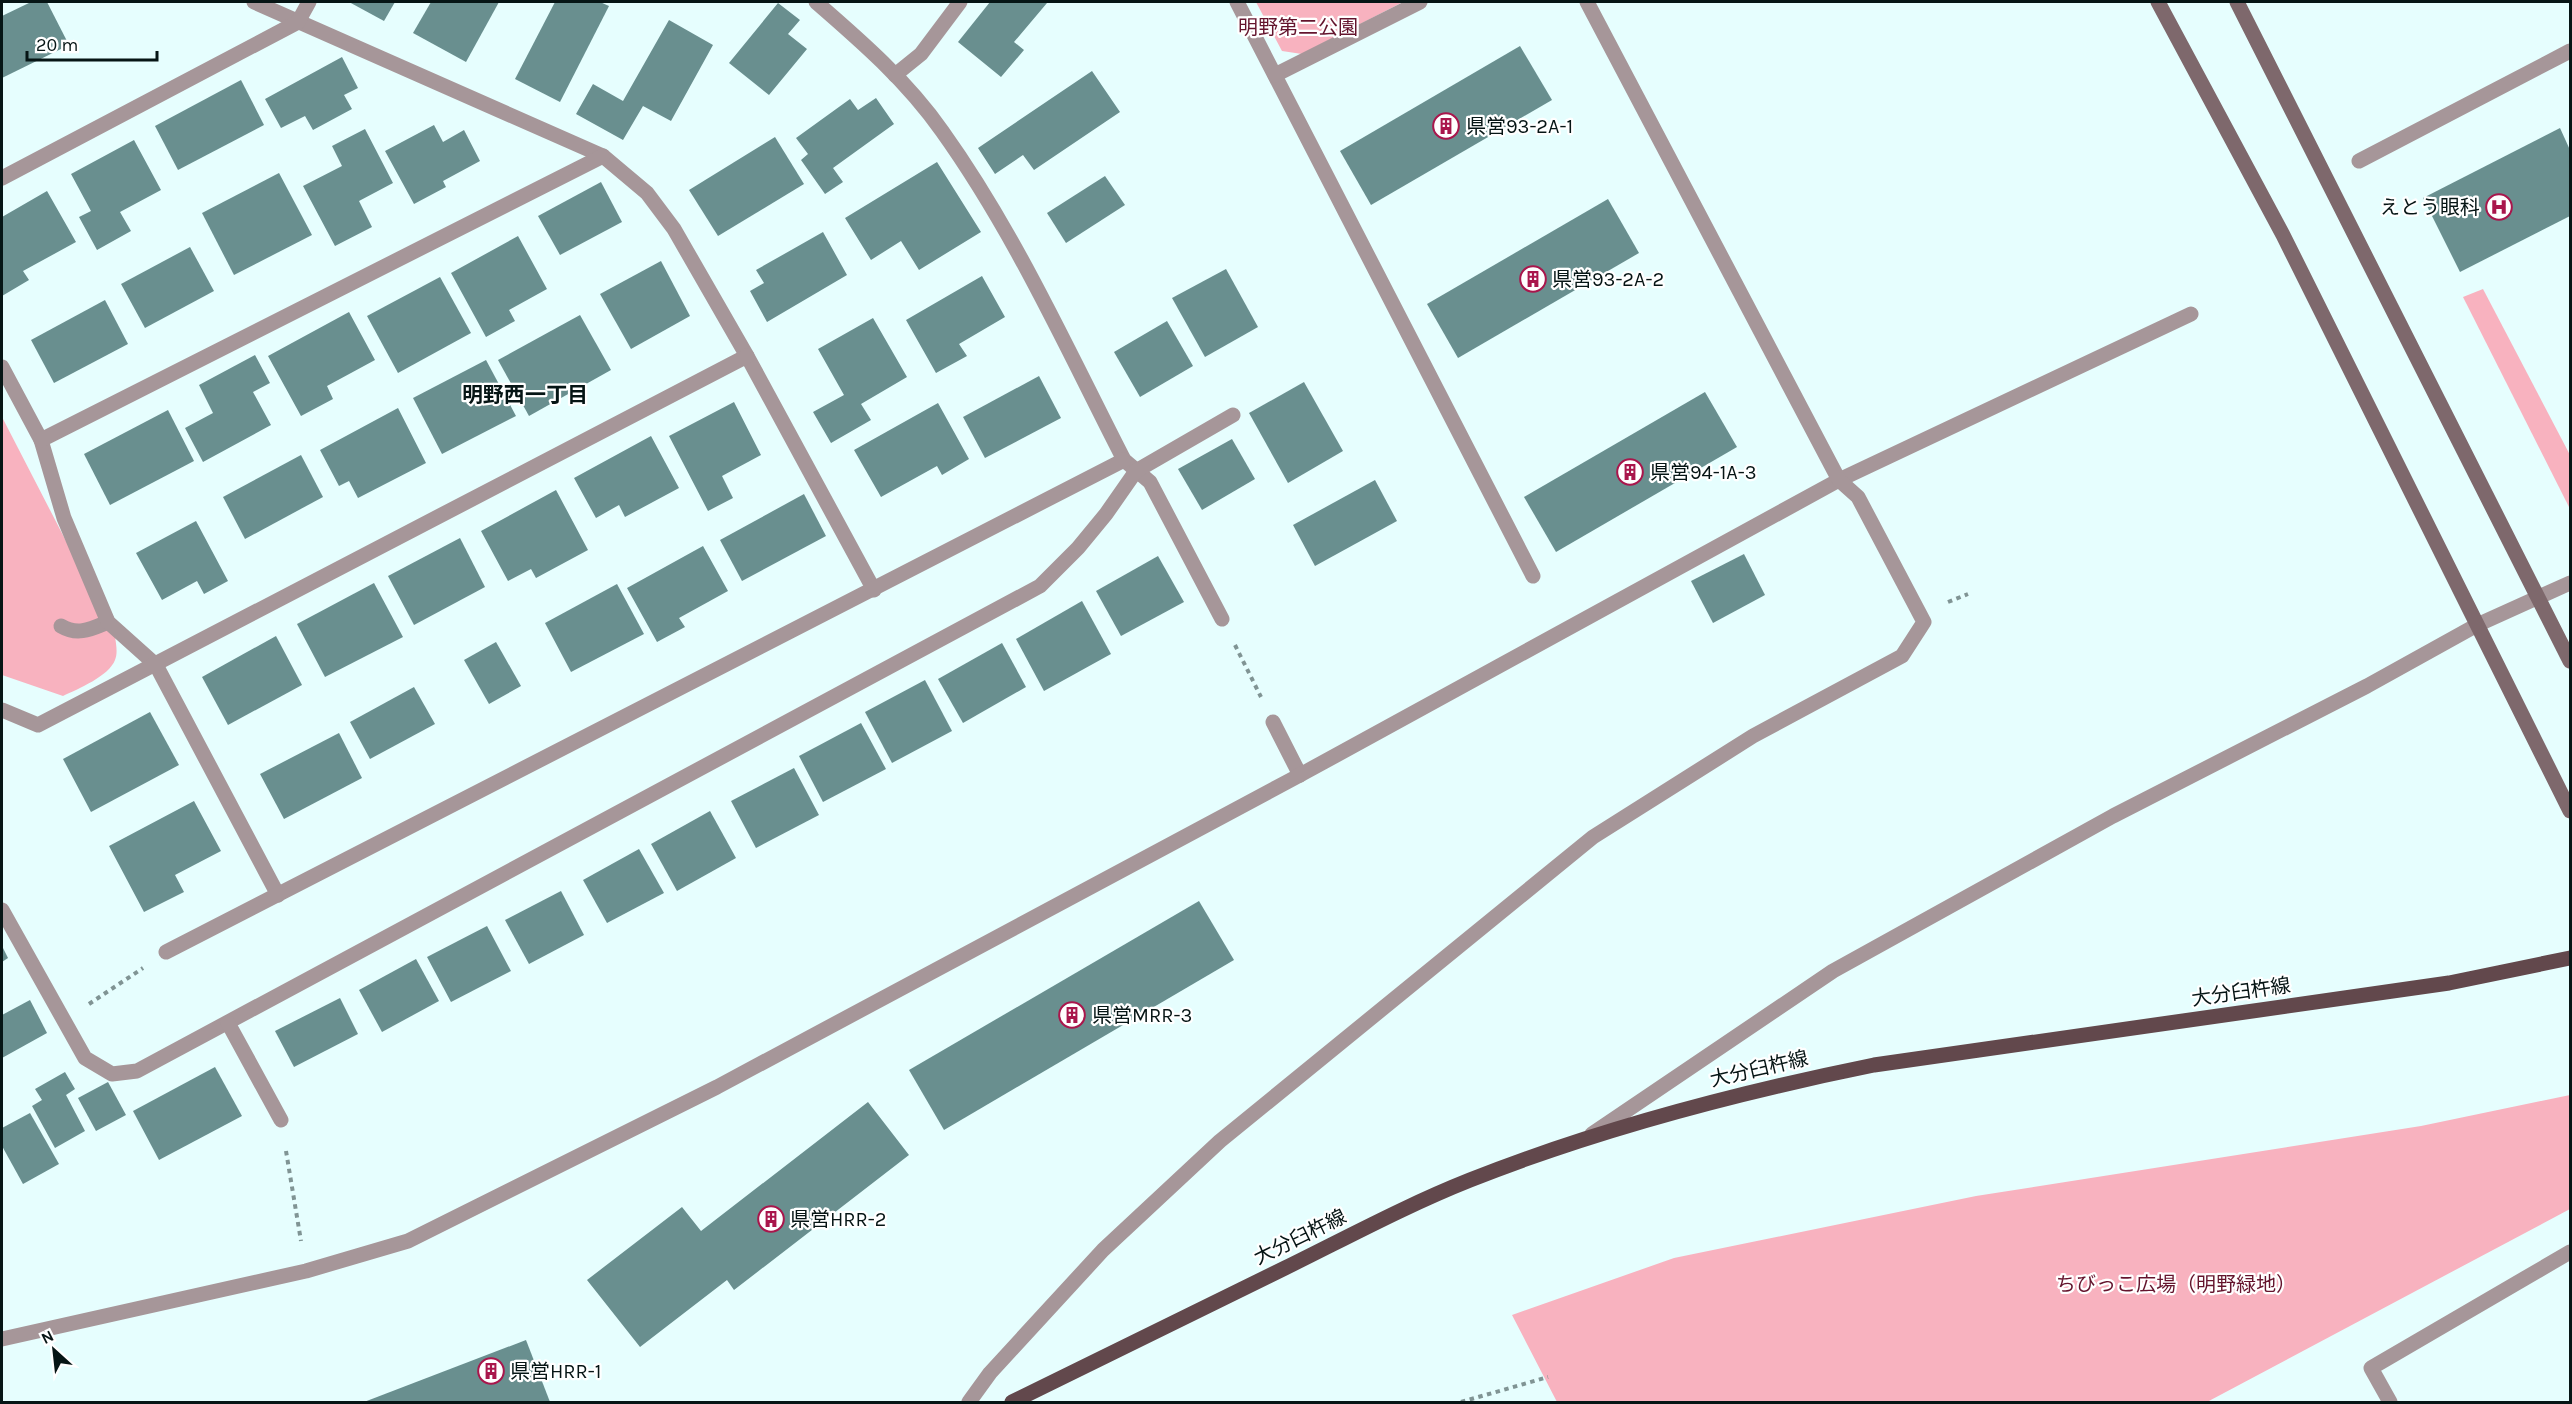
<svg xmlns="http://www.w3.org/2000/svg" width="2572" height="1404" font-family="Karla,'Noto Sans JP',sans-serif">
<style>
.green{fill:#f8b2bf}
.building{fill:#698f8f}
.lines{fill:none;stroke-linecap:round;stroke-linejoin:round}
.path{stroke:#809494;stroke-width:4;stroke-dasharray:4.5 4.5;stroke-linecap:butt}
.lane{stroke:#a69699;stroke-width:15}
.street{stroke:#a69699;stroke-width:15}
.secondary{stroke:#7e686c;stroke-width:15}
.primary{stroke:#62484c;stroke-width:15}
.labels{text-anchor:middle;dominant-baseline:central;stroke-width:4.5;stroke-linejoin:round;paint-order:stroke}
.park-label{font-size:20px;fill:#64142d;stroke:#fff}
.poi-label{font-size:20px;fill:#061515;stroke:#fff;text-anchor:start}
.street-label{font-size:20px;fill:#061515;stroke:#fff}
.neighbourhood-label{font-size:21px;font-weight:bold;fill:#061515;stroke:#fff}
</style>
<rect width="100%" height="100%" fill="#e6fefe"/>
<g class="green">
<polygon points="1256,2 1403,2 1302,54 1282,51"/>
<polygon points="2483,289 2570,455 2570,509 2463,297"/>
<path d="M2 417 115 636C116 644 118 653 115 660 109 676 78 689 63 696L2 675Z"/>
<polygon points="2570,1095 2570,1209 2207,1402 1557,1402 1512,1315 1674,1258 1976,1196 2421,1126"/>
</g>
<g class="building">
<polygon points="31,2 47,2 69,45 2,78 2,16"/>
<polygon points="349,2 395,2 384,21"/>
<polygon points="431,2 499,2 466,62 413,33"/>
<polygon points="555,2 600,2 609,6 560,102 515,79"/>
<polygon points="990,2 1047,3 1014,42 1024,50 1001,77 958,42"/>
<polygon points="778,3 800,20 788,34 807,49 769,95 729,63"/>
<polygon points="669,20 713,45 671,121 643,106 623,140 576,114 593,84 623,101"/>
<polygon points="1520,46 1552,100 1371,205 1340,151"/>
<polygon points="342,57 358,88 344,95 352,109 313,130 305,116 281,128 265,99"/>
<polygon points="1092,71 1120,112 1034,170 1023,155 995,174 978,148"/>
<polygon points="241,80 264,125 178,170 155,126"/>
<polygon points="876,98 894,124 833,168 843,182 825,194 801,160 808,154 796,138 850,99 858,110"/>
<polygon points="434,125 443,142 464,130 480,161 443,181 446,187 414,204 385,151"/>
<polygon points="2560,128 2570,150 2570,216 2460,272 2423,198"/>
<polygon points="365,129 393,183 359,201 372,227 335,246 303,186 342,166 332,146"/>
<polygon points="775,137 804,184 718,236 689,190"/>
<polygon points="134,140 161,190 120,212 131,231 97,250 79,217 91,211 71,174"/>
<polygon points="937,162 981,232 919,270 901,241 871,260 845,218"/>
<polygon points="279,173 312,235 234,275 202,213"/>
<polygon points="1105,176 1125,205 1066,243 1047,213"/>
<polygon points="601,182 622,222 560,255 538,216"/>
<polygon points="47,191 76,242 23,271 29,280 2,296 2,217"/>
<polygon points="1608,199 1639,253 1458,358 1427,304"/>
<polygon points="823,232 847,275 767,322 750,291 764,283 756,270"/>
<polygon points="518,236 547,289 509,310 515,321 486,337 451,273"/>
<polygon points="190,247 214,291 145,328 121,284"/>
<polygon points="661,261 690,316 631,349 600,294"/>
<polygon points="1226,269 1258,327 1205,357 1172,298"/>
<polygon points="982,276 1005,317 959,344 967,356 936,373 906,320"/>
<polygon points="440,277 471,333 398,373 367,316"/>
<polygon points="105,300 128,344 54,383 31,340"/>
<polygon points="349,312 375,360 327,386 333,399 301,416 268,356"/>
<polygon points="580,315 611,370 529,416 498,360"/>
<polygon points="873,318 907,377 861,404 871,420 831,443 813,412 844,395 818,349"/>
<polygon points="1167,321 1193,366 1140,397 1114,352"/>
<polygon points="255,355 270,383 253,392 271,425 203,462 185,428 213,413 199,385"/>
<polygon points="486,360 516,416 442,454 413,398"/>
<polygon points="1039,376 1061,418 985,458 963,417"/>
<polygon points="1304,382 1343,451 1288,483 1249,413"/>
<polygon points="1705,392 1737,447 1556,552 1524,497"/>
<polygon points="734,402 761,455 722,476 733,498 708,511 669,436"/>
<polygon points="938,403 969,459 942,475 937,466 881,497 854,450"/>
<polygon points="398,408 426,463 358,498 349,481 339,486 320,450"/>
<polygon points="168,410 194,461 110,505 84,454"/>
<polygon points="651,436 679,488 625,517 619,505 596,518 574,478"/>
<polygon points="1232,439 1255,479 1202,510 1178,469"/>
<polygon points="301,455 323,497 245,539 223,497"/>
<polygon points="1375,480 1397,521 1315,566 1293,525"/>
<polygon points="556,490 588,550 536,578 531,569 508,581 481,531"/>
<polygon points="804,494 826,536 742,581 720,540"/>
<polygon points="196,521 228,581 204,594 197,581 162,600 136,553"/>
<polygon points="460,538 485,587 414,625 388,576"/>
<polygon points="703,546 728,591 679,618 685,627 657,642 627,588"/>
<polygon points="1744,554 1765,595 1713,623 1691,581"/>
<polygon points="1158,556 1184,602 1121,636 1096,591"/>
<polygon points="374,583 403,637 325,677 297,624"/>
<polygon points="617,584 644,634 571,672 545,623"/>
<polygon points="1082,601 1111,654 1044,691 1016,639"/>
<polygon points="276,636 302,685 228,725 202,677"/>
<polygon points="496,642 521,686 489,704 464,660"/>
<polygon points="1002,643 1026,687 963,723 938,679"/>
<polygon points="925,680 952,731 892,763 865,712"/>
<polygon points="414,687 435,724 370,759 350,722"/>
<polygon points="150,712 179,765 91,812 63,759"/>
<polygon points="861,723 886,769 823,802 799,756"/>
<polygon points="339,733 362,778 284,819 260,774"/>
<polygon points="794,768 819,815 756,848 731,801"/>
<polygon points="194,801 221,851 175,875 184,892 144,912 109,846"/>
<polygon points="710,811 736,858 677,891 651,844"/>
<polygon points="639,849 664,893 607,923 583,880"/>
<polygon points="561,891 584,935 529,964 505,920"/>
<polygon points="1199,901 1234,960 944,1130 909,1070"/>
<polygon points="487,926 511,971 451,1002 427,957"/>
<polygon points="2,946 8,958 2,962"/>
<polygon points="416,959 439,1001 382,1032 359,990"/>
<polygon points="340,998 358,1034 294,1067 275,1031"/>
<polygon points="30,1000 47,1033 2,1058 2,1015"/>
<polygon points="215,1067 242,1116 159,1160 133,1111"/>
<polygon points="65,1072 75,1089 66,1095 85,1131 55,1148 32,1106 42,1100 35,1089"/>
<polygon points="108,1082 126,1115 96,1131 78,1098"/>
<polygon points="868,1102 909,1155 734,1290 727,1280 640,1347 587,1280 682,1207 701,1231"/>
<polygon points="30,1113 59,1164 23,1184 2,1146 2,1128"/>
<polygon points="526,1340 550,1402 364,1402"/>
</g>
<g class="lines">
<g class="path">
<polyline points="1948,602 1968,594"/>
<polyline points="1235,645 1261,697"/>
<polyline points="89,1004 143,968"/>
<polyline points="286,1151 301,1241"/>
<polyline points="1461,1402 1548,1377"/>
</g>
<path class="lane" d="M61 626C78 636 91 629 108 622"/>
<g class="street">
<polyline points="254,2 603,156 647,193 674,229 747,356 874,590"/>
<path d="M816 2C861 41 907 81 942 131 1015 233 1067 349 1124 460L1150 482 1222 619"/>
<polyline points="1237,2 1533,576"/>
<polyline points="895,75 921,54 960,2"/>
<polyline points="1275,75 1420,2"/>
<polyline points="2359,161 2570,51"/>
<polyline points="2,178 298,22 309,2"/>
<polyline points="2,367 41,440 64,518 108,622 156,665 278,895"/>
<polyline points="41,440 603,156"/>
<polyline points="2,710 38,725 747,356"/>
<polyline points="1273,722 1300,775"/>
<polyline points="2,910 85,1058 112,1074 137,1071 1040,586 1078,548 1106,514 1136,471 1233,415"/>
<polyline points="166,952 1124,460"/>
<polyline points="228,1023 281,1120"/>
<polyline points="1592,1134 1833,971 2113,816 2367,686 2477,625 2570,583"/>
<polyline points="2,1339 306,1271 408,1241 717,1087 1300,775 1839,480 2191,314"/>
<polyline points="969,1402 990,1373 1103,1250 1220,1141 1593,837 1753,736 1902,656 1924,622 1858,497 1839,480 1587,2"/>
<polyline points="2390,1402 2371,1368 2570,1252"/>
</g>
<g class="secondary">
<polyline points="2158,2 2283,235 2570,811"/>
<polyline points="2237,2 2570,661"/>
</g>
<path class="primary" d="M1012 1402C1103 1358 1194 1313 1285 1268 1346 1238 1407 1205 1470 1180 1601 1128 1736 1093 1874 1065L2449 983 2570 958"/>
</g>
<defs>
<g id="building-ring" transform="scale(1.35)"><circle r="9.5" fill="#fff" stroke="#a9164c" stroke-width="1.5"/><path d="M-4-6H4V6H1V3H-1V6H-4ZM-2.5-4.3h1.7v1.8h-1.7ZM.8-4.3h1.7v1.8H.8ZM-2.5-1h1.7V.8h-1.7ZM.8-1h1.7V.8H.8Z" fill="#a9164c"/></g>
<g id="hospital-ring" transform="scale(1.35)"><circle r="9.5" fill="#fff" stroke="#a9164c" stroke-width="1.5"/><path d="M-5-5h3v3.5h4V-5h3V5h-3V1.5h-4V5h-3Z" fill="#a9164c"/></g>
</defs>
<g fill-rule="evenodd">
<use href="#building-ring" x="1446" y="126"/>
<use href="#hospital-ring" x="2499" y="207"/>
<use href="#building-ring" x="1533" y="279"/>
<use href="#building-ring" x="1630" y="472"/>
<use href="#building-ring" x="1072" y="1015"/>
<use href="#building-ring" x="771" y="1219"/>
<use href="#building-ring" x="491" y="1371"/>
</g>
<g class="labels">
<g class="park-label">
<text x="1298" y="27">明野第二公園</text>
<text x="2176" y="1284">ちびっこ広場（明野緑地）</text>
</g>
<g class="poi-label">
<text x="1466" y="126">県営93-2A-1</text>
<text x="2480" y="207" text-anchor="end">えとう眼科</text>
<text x="1552" y="279">県営93-2A-2</text>
<text x="1650" y="472">県営94-1A-3</text>
<text x="1092" y="1015">県営MRR-3</text>
<text x="790" y="1219">県営HRR-2</text>
<text x="510" y="1371">県営HRR-1</text>
</g>
<g class="street-label">
<text transform="translate(2241 992) rotate(-8)">大分臼杵線</text>
<text transform="translate(1759 1069) rotate(-13)">大分臼杵線</text>
<text transform="translate(1300 1237) rotate(-26)">大分臼杵線</text>
</g>
<g class="neighbourhood-label">
<text x="525" y="395">明野西一丁目</text>
</g>
</g>
<rect width="2572" height="1404" fill="none" stroke="#061515" stroke-width="6"/>
<g transform="translate(54 1350) rotate(333)" stroke="#ffffff" stroke-width="4.5" paint-order="stroke">
<path d="M0-4.5L10 22L0 15L-10 22Z" fill="#061515"/>
<text y="-9" font-size="16" font-weight="bold" text-anchor="middle" fill="#061515">N</text>
</g>
<path d="M27 51v9h130v-9" fill="none" stroke="#061515" stroke-width="3"/>
<text x="36" y="51" font-size="18" fill="#061515" stroke="#ffffff" stroke-width="4.5" paint-order="stroke">20 m</text>
</svg>
